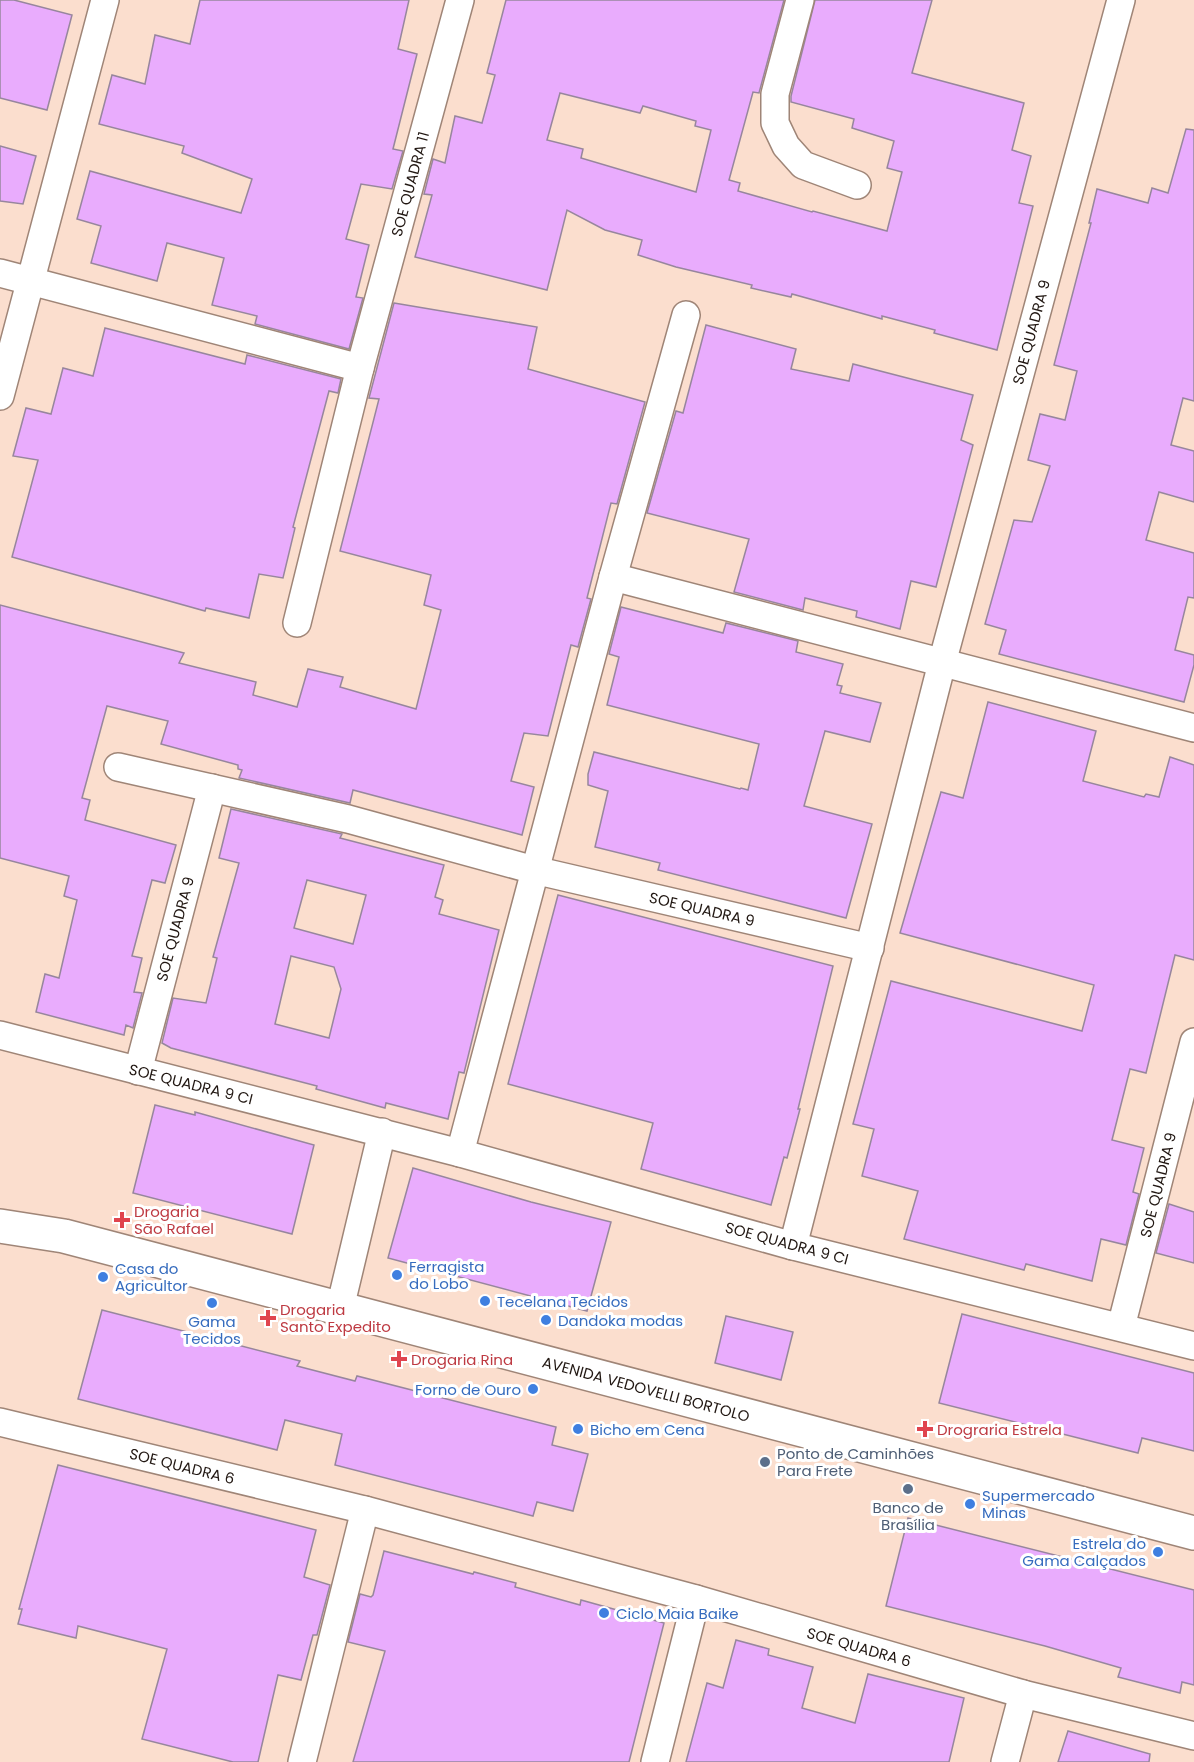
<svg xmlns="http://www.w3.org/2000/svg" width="1194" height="1762" font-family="Poppins,sans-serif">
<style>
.building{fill:#e9acfd;stroke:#97869d;stroke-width:1.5;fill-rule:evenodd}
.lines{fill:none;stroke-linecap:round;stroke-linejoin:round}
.minor-casing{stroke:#9f8577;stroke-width:30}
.tertiary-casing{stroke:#9f8577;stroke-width:36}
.minor{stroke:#fff;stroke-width:27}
.tertiary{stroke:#fff;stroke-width:33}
.health-dot{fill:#e0444e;stroke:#fff;stroke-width:2}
.shop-dot{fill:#3f7fe0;stroke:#fff;stroke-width:2}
.service-dot{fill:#5c6f8a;stroke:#fff;stroke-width:2}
.labels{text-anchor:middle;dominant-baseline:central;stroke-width:6;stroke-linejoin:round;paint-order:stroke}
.street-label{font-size:15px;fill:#211712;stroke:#fff}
.health-label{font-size:15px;fill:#be3a42;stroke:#fff;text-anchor:start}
.shop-label{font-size:15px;fill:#366cbe;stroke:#fff;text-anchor:start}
.service-label{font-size:15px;fill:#4e5e75;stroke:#fff;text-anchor:start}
</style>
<rect width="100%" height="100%" fill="#fbdece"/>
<g class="building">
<polygon points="0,0 14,0 72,15 47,110 0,98"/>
<polygon points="200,0 409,0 398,49 417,54 393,149 403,151 392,189 361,184 346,239 369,245 356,297 363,298 349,349 255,324 257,316 212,305 224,258 167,243 157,281 91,263 101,226 77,219 90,171 241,213 252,179 182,153 184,146 99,124 112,75 145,84 155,35 190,44"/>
<path d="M506 0H784L759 93 753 92 729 180 740 183 738 191 812 212 813 211 887 231 902 172 887 168 894 141 852 128 854 119 791 102V96L815 0H932L912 73 1024 103 1012 150 1031 156 1019 203 1033 206 997 350 934 333 935 330 882 316V319L792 294 791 297 751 288 752 285 676 267 638 255 642 240 605 230 567 210 547 290 415 257 432 195 424 194 433 159 445 163 455 116 482 123 495 75 487 73ZM560 93 640 113 643 106 696 121 695 126 711 130 696 192 581 158 583 149 547 140Z"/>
<polygon points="1186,129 1194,130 1194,401 1183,398 1171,445 1194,451 1194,502 1159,492 1146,540 1194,553 1194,598 1188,597 1175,650 1194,655 1194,665 1184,702 999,654 1006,630 985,624 1014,520 1032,522 1050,466 1028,460 1040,414 1065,420 1077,371 1054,365 1091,223 1089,223 1097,189 1148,203 1152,188 1168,193"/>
<polygon points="0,146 36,156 23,204 0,201"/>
<polygon points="394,303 537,327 528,369 645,402 617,504 611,503 587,598 591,599 578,647 571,645 548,736 524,733 511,781 534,787 522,835 353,790 350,803 239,778 242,770 238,769 238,765 161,744 168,721 107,706 82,798 90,800 85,820 176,845 165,883 152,880 132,956 142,958 134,992 142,993 133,1028 126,1025 124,1035 36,1012 45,974 59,978 77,900 64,896 69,876 0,858 0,605 184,653 179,663 256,682 253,695 297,707 308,669 343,677 340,687 416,709 441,610 424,605 431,575 340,551 379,399 369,398"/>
<polygon points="706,325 796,349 791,369 849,381 853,364 973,395 961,440 973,445 936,587 911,581 900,629 856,617 857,611 805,598 803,610 734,592 749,539 647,513 676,411 683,413"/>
<polygon points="105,328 245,364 247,355 341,379 338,393 329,391 293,527 295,528 283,578 259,574 249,618 206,608 205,611 12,557 38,460 13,456 26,408 51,414 63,368 93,376"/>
<polygon points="621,607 723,633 726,623 798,641 796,652 843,664 837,685 842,686 840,693 881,703 870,742 825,731 804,806 872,824 846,918 658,870 660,863 595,847 608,791 588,785 588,774 594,752 740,789 741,788 748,790 759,744 607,705 619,657 609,654"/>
<polygon points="988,702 1096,731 1083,781 1144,797 1146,794 1159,797 1170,757 1194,765 1194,960 1175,955 1146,1073 1130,1069 1112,1140 1144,1148 1133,1192 1139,1194 1126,1245 1101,1239 1092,1281 1026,1264 1024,1270 904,1239 918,1191 862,1176 874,1129 853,1124 891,981 1082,1031 1094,985 900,933 941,792 963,798"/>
<path d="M231 809 342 834 340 838 444 865 435 897 443 900 439 914 499 930 464 1073 459 1072 448 1119 386 1103 385 1108 316 1089 317 1086 171 1048 162 1043 173 998 206 1003 217 958 213 957 239 863 219 858ZM307 880 366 895 353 944 294 928ZM291 956 334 967 341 989 329 1038 275 1024Z"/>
<polygon points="558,895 833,966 798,1109 800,1109 787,1158 784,1157 771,1205 641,1169 653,1123 508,1084"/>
<polygon points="155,1105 195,1115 195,1112 314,1145 292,1234 133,1193"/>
<polygon points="413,1168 531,1202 611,1222 587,1311 388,1258"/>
<polygon points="1169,1204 1194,1212 1194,1263 1156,1253"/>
<polygon points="102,1310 300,1361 297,1366 355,1381 357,1376 556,1427 552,1445 588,1454 573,1511 537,1502 533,1516 335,1465 342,1434 285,1420 277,1450 78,1399"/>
<polygon points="962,1314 1194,1373 1194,1451 1142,1438 1138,1453 939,1403"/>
<polygon points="726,1316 793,1332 781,1380 715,1363"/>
<polygon points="58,1465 316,1530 304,1577 330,1585 317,1635 313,1635 301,1680 278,1675 258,1762 233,1762 142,1739 167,1649 78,1626 76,1638 18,1624 22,1609 19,1609"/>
<polygon points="908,1518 1194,1590 1194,1685 1182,1682 1180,1693 1118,1677 1121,1668 1045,1646 886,1606"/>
<polygon points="384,1551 473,1574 474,1572 516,1583 515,1587 580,1605 581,1600 664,1623 629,1762 353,1762 385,1651 348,1642 360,1594 371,1597 373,1595"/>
<polygon points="736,1640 769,1649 768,1655 813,1667 802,1708 855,1723 868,1674 964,1698 949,1762 686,1762 707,1683 723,1688"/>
<polygon points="1068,1731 1150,1754 1149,1762 1058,1762"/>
</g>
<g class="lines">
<g class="minor-casing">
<g id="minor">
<polyline points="800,0 775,94 775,123 786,146 803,165 857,185"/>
<polyline points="0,273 360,368"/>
<polyline points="0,396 105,0"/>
<polyline points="613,577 1194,728"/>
<polyline points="297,623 360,368 460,0"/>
<polyline points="118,767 348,819 534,870 870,948"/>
<polyline points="0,1035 460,1153 793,1246 1194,1346"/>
<polyline points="138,1071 212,788"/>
<polyline points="460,1153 613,577 686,315"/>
<polyline points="793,1246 942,663 1121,0"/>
<polyline points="340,1308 382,1132"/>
<polyline points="1121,1327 1194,1042"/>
<polyline points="0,1422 365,1510 696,1599 1023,1694 1194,1736"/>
<polyline points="302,1762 365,1510"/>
<polyline points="655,1762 696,1599"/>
<polyline points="1005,1762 1023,1694"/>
</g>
</g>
<g class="tertiary-casing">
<polyline id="tertiary" points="0,1226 64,1236 1194,1533"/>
</g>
<use href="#minor" class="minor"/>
<use href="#tertiary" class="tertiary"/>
</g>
<g class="health-dot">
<path d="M119 1211h6v6h6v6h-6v6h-6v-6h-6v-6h6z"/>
<path d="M265 1309h6v6h6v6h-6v6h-6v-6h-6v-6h6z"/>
<path d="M396 1350h6v6h6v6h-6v6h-6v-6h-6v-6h6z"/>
<path d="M922 1420h6v6h6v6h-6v6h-6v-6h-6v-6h6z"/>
</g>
<g class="shop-dot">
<circle cx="397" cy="1275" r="6"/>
<circle cx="103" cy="1277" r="6"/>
<circle cx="485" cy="1301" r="6"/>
<circle cx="212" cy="1303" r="6"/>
<circle cx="546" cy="1320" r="6"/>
<circle cx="533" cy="1389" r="6"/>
<circle cx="578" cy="1429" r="6"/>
<circle cx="970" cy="1504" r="6"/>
<circle cx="1158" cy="1552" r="6"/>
<circle cx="604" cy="1613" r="6"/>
</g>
<g class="service-dot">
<circle cx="765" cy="1462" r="6"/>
<circle cx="908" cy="1489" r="6"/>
</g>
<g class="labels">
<g class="street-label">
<text transform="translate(410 184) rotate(-75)">SOE QUADRA 11</text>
<text transform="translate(1031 332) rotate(-75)">SOE QUADRA 9</text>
<text transform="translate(702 909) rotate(13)">SOE QUADRA 9</text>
<text transform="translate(175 929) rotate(-75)">SOE QUADRA 9</text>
<text transform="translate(191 1084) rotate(14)">SOE QUADRA 9 CI</text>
<text transform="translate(1158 1185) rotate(-76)">SOE QUADRA 9</text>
<text transform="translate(787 1243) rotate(15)">SOE QUADRA 9 CI</text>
<text transform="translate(646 1389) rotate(15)">AVENIDA VEDOVELLI BORTOLO</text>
<text transform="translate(182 1466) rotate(14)">SOE QUADRA 6</text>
<text transform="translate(859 1647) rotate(16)">SOE QUADRA 6</text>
</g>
<g class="health-label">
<text x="134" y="1211">Drogaria<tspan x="134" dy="17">São Rafael</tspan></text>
<text x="280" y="1309">Drogaria<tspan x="280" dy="17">Santo Expedito</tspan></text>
<text x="411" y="1359">Drogaria Rina</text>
<text x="937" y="1429">Drograria Estrela</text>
</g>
<g class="shop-label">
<text x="409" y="1266">Ferragista<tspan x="409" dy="17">do Lobo</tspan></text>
<text x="115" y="1268">Casa do<tspan x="115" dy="17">Agricultor</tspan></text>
<text x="497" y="1301">Tecelana Tecidos</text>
<text x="558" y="1320">Dandoka modas</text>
<text x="212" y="1321" text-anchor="middle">Gama<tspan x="212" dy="17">Tecidos</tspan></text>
<text x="521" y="1389" text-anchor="end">Forno de Ouro</text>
<text x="590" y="1429">Bicho em Cena</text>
<text x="982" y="1495">Supermercado<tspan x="982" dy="17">Minas</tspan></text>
<text x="1146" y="1543" text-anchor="end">Estrela do<tspan x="1146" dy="17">Gama Calçados</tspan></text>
<text x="616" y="1613">Ciclo Maia Baike</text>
</g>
<g class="service-label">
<text x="777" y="1453">Ponto de Caminhões<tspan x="777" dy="17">Para Frete</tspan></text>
<text x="908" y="1507" text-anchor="middle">Banco de<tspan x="908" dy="17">Brasília</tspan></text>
</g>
</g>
</svg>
